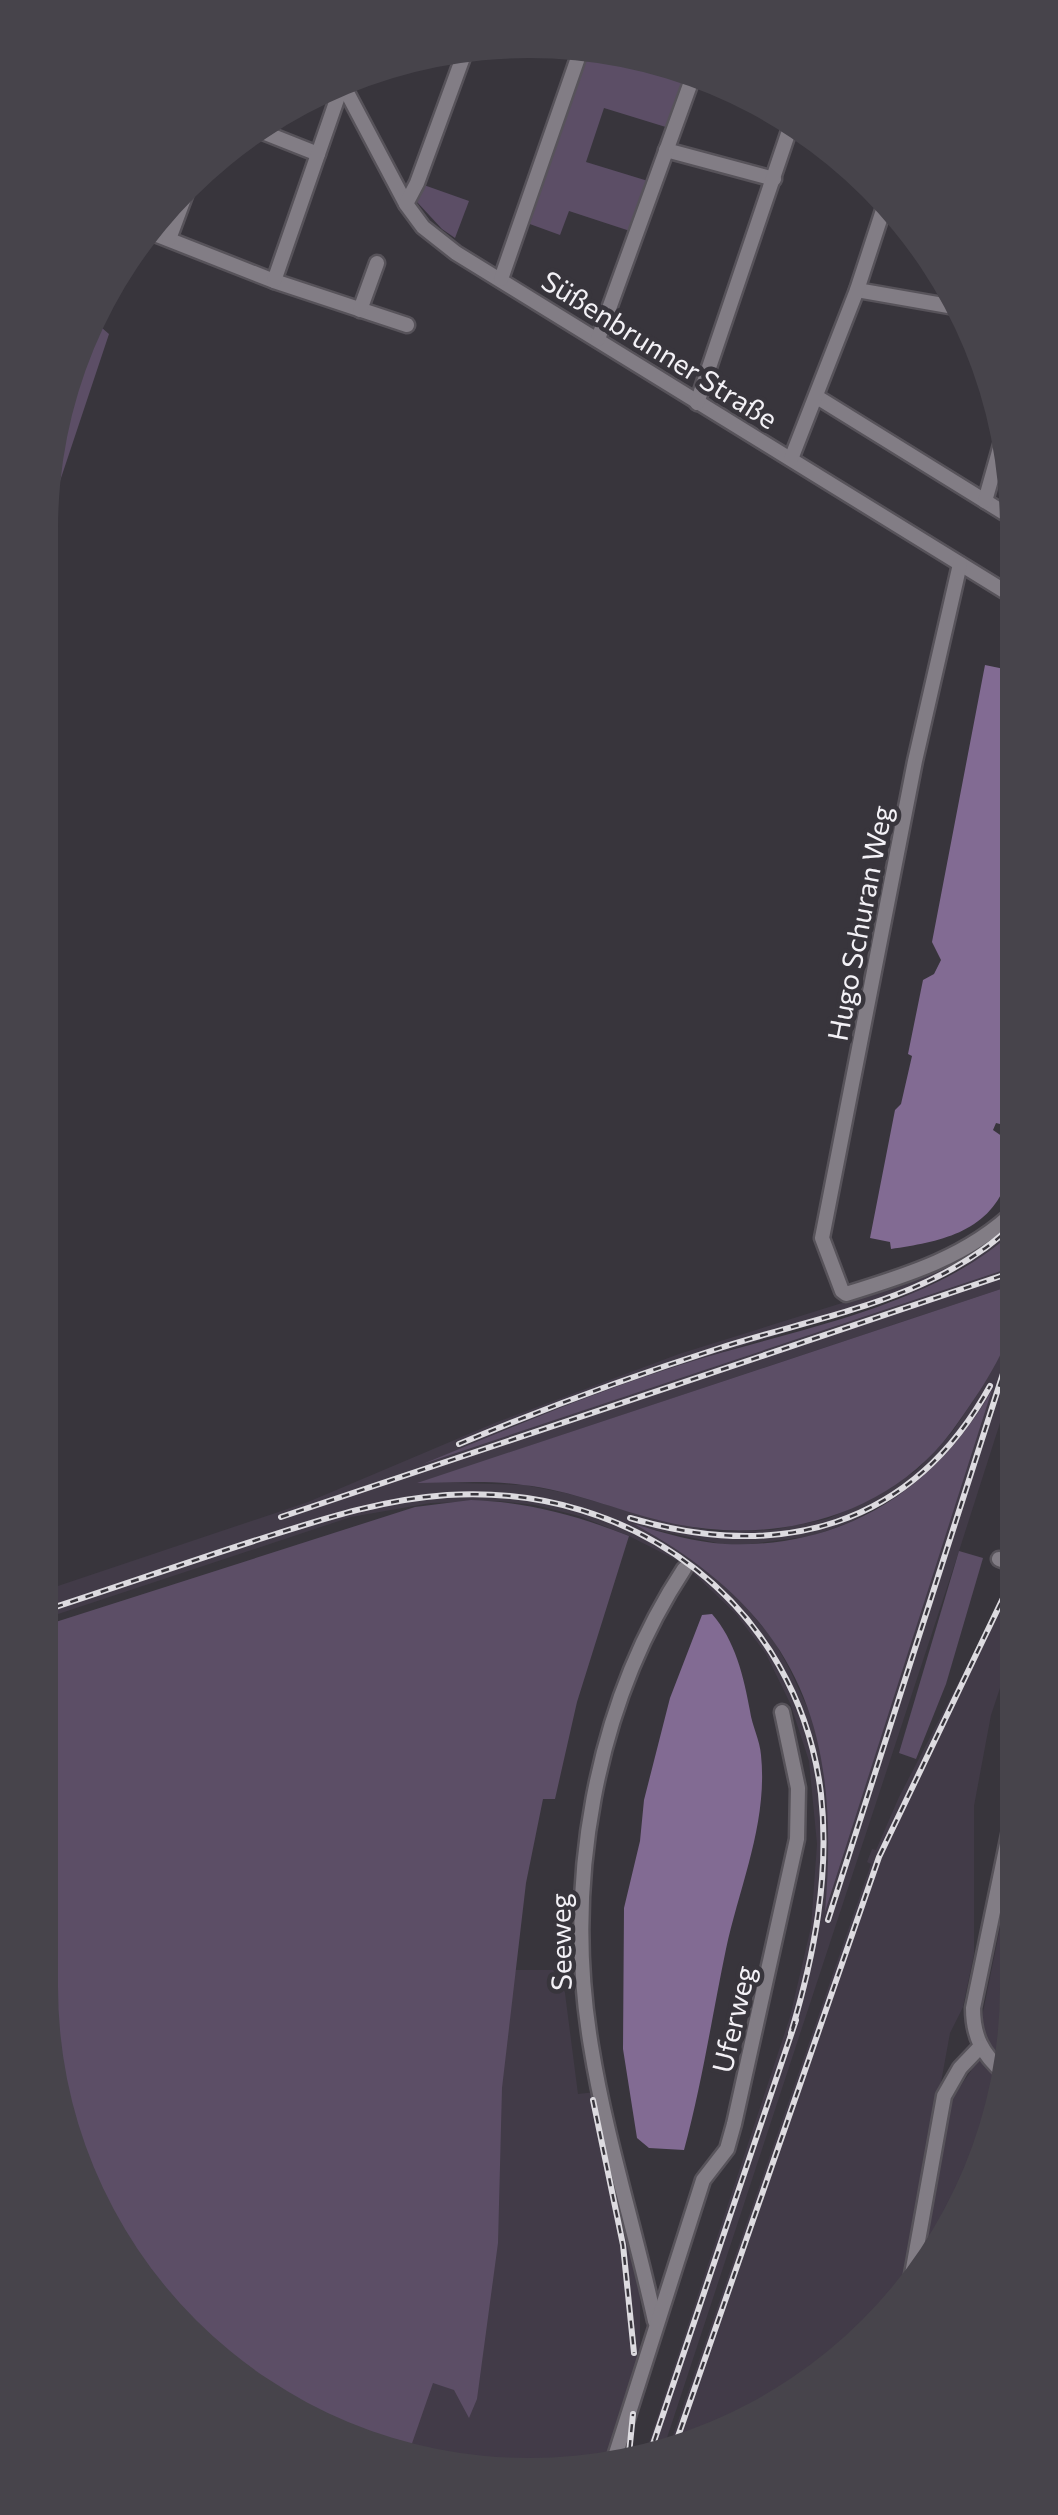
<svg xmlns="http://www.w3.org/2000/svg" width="1058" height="2515" font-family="Commissioner,sans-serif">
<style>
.built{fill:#423b48;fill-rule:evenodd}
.green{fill:#5c4e66}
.water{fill:#826b93}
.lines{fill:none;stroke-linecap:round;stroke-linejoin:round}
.minor-casing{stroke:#57535a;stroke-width:19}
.minor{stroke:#827d85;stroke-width:14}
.rail-casing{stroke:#dddbe0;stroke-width:6}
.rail{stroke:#38353c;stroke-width:2.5;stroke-dasharray:8;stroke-linecap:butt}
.labels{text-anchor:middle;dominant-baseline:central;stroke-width:9;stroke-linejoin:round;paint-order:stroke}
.street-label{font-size:28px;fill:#f3f1f6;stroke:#38353c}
</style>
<rect width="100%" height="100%" fill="#38353c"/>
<g class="built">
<path d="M1016 1217V1229L986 1255 916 1292 677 1366 521 1423 439 1458 1016 1266V1284L421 1482 524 1485 566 1493 663 1521 718 1532 772 1530 827 1519 871 1499 917 1470 952 1432 977 1395 1016 1313V1373L959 1551 663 2450 644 2458 790 2017 811 1927 817 1844 809 1761 790 1703 766 1654 736 1614 684 1564 629 1536 579 1516 535 1505 499 1501 431 1503 351 1517 40 1620V1592L308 1502 497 1422 679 1354 922 1278 983 1248ZM990 1396 938 1554 827 1906 830 1836 825 1771 814 1722 790 1670 773 1639 728 1586 699 1562 641 1527 722 1544H751L812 1536 851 1522 915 1486 962 1437Z"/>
<polygon points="1011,1569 1017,1571 1017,1659 1007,1690 1000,1688 991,1715 974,1806 974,1954 963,2007 950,2033 902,2297 800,2393 669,2447 871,1864 867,1862 872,1849 876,1850 899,1797 992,1618"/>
<polygon points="1018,1839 1018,1986 992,2143 920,2279 952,2098 971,2071"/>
<polygon points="511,1970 562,1970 578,2094 596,2092 635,2253 640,2299 640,2358 604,2466 465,2471 407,2451 429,2372"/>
</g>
<g class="green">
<polygon points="585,53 691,68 669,128 604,108 586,162 648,181 633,232 569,211 560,235 527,223"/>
<polygon points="421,184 469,201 455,238 442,229 417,202"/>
<polygon points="95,322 109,334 40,541 64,382 82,374 94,338 89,332"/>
<path d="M1016 1229V1266L423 1464C507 1429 592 1393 680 1365 789 1330 931 1309 1016 1229Z"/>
<path d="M1016 1284C1016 1293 1018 1305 1016 1314 1008 1349 980 1392 959 1421 894 1518 771 1548 662 1521 616 1510 571 1490 523 1485 488 1480 452 1483 417 1483Z"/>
<path d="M992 1390 825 1912C841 1729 800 1615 634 1524 664 1533 694 1542 725 1544 843 1549 935 1490 992 1390Z"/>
<path d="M471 1500C527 1502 576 1515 629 1536L577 1702 555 1799H543L526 1883 502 2088 498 2243 477 2399 469 2418 454 2390 433 2383 409 2452 285 2410 161 2308 66 2144 40 1986V1627L415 1507Z"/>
<polygon points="959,1551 983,1558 946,1684 916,1759 899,1753"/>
</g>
<g class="water">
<path d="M985 665 1014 671 1016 1128 996 1123 993 1130 1016 1146C1016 1160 1011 1170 1006 1183 988 1233 938 1242 891 1249L890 1242 870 1238 895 1110 901 1104 912 1056 908 1054 923 980 934 974 941 960 932 942Z"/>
<path d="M712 1614C735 1640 744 1677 750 1711 752 1726 760 1740 761 1755 768 1822 740 1885 726 1949 712 2016 702 2084 684 2150L649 2148 637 2138 623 2049 624 1908 640 1841 644 1800 670 1698 702 1615Z"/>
</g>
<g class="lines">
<g class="minor-casing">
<g id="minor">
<polyline points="342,83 406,204 423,227 456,253 1014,597"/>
<polyline points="260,131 318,154"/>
<polyline points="666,150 774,179"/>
<polyline points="406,204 417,183 466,49"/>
<polyline points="147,231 274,281 407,325"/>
<polyline points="169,239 189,185"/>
<polyline points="501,279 580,52"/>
<polyline points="274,281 343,82"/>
<polyline points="857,290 960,308"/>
<polyline points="360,310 377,263"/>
<polyline points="598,339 695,71"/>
<polyline points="817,397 1014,519"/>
<polyline points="697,403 793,119"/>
<polyline points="791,459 857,290 887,198"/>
<polyline points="985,501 1002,441 1000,414"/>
<path d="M960 564 915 761 822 1238 842 1291 846 1294C908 1275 969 1256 1016 1210"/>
<polyline points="999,1559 1017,1566"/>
<path d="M1004 2073C982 2054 973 2036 973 2008L1017 1796"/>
<polyline points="909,2291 944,2096 960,2068 980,2047"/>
<path d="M655 2321C635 2229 606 2139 591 2046 564 1884 594 1706 684 1569"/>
<polyline points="612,2466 703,2180 727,2149 734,2124 797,1839 798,1788 782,1712"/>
</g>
</g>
<use href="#minor" class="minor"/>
<g class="rail-casing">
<g id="rail">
<path d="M459 1444C543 1409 629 1377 717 1349 818 1316 937 1300 1016 1222"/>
<polyline points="281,1517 1016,1271"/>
<path d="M630 1518C779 1562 912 1528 990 1386"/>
<path d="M40 1612C114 1588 188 1562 263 1538 323 1519 384 1499 447 1495 634 1483 798 1605 821 1794 830 1876 814 1956 791 2033"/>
<polyline points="828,1920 1016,1333"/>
<polyline points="593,2100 623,2245 634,2353"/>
<polyline points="675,2445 879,1857 1017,1569"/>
<polyline points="649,2456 796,2020"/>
<polyline points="628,2464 633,2414"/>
</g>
</g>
<use href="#rail" class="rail"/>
</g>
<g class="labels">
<g class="street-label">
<text transform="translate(660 349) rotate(32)">Süßenbrunner Straße</text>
<text transform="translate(859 923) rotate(-79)">Hugo Schuran Weg</text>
<text transform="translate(560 1942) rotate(-91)">Seeweg</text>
<text transform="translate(733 2019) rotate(-77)">Uferweg</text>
</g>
</g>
<path d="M0 0H1058V2515H0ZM529 58H529A471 471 0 0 1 1000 529V1987A471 471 0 0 1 529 2458H529A471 471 0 0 1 58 1987V529A471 471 0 0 1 529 58Z" fill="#47444b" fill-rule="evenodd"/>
</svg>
